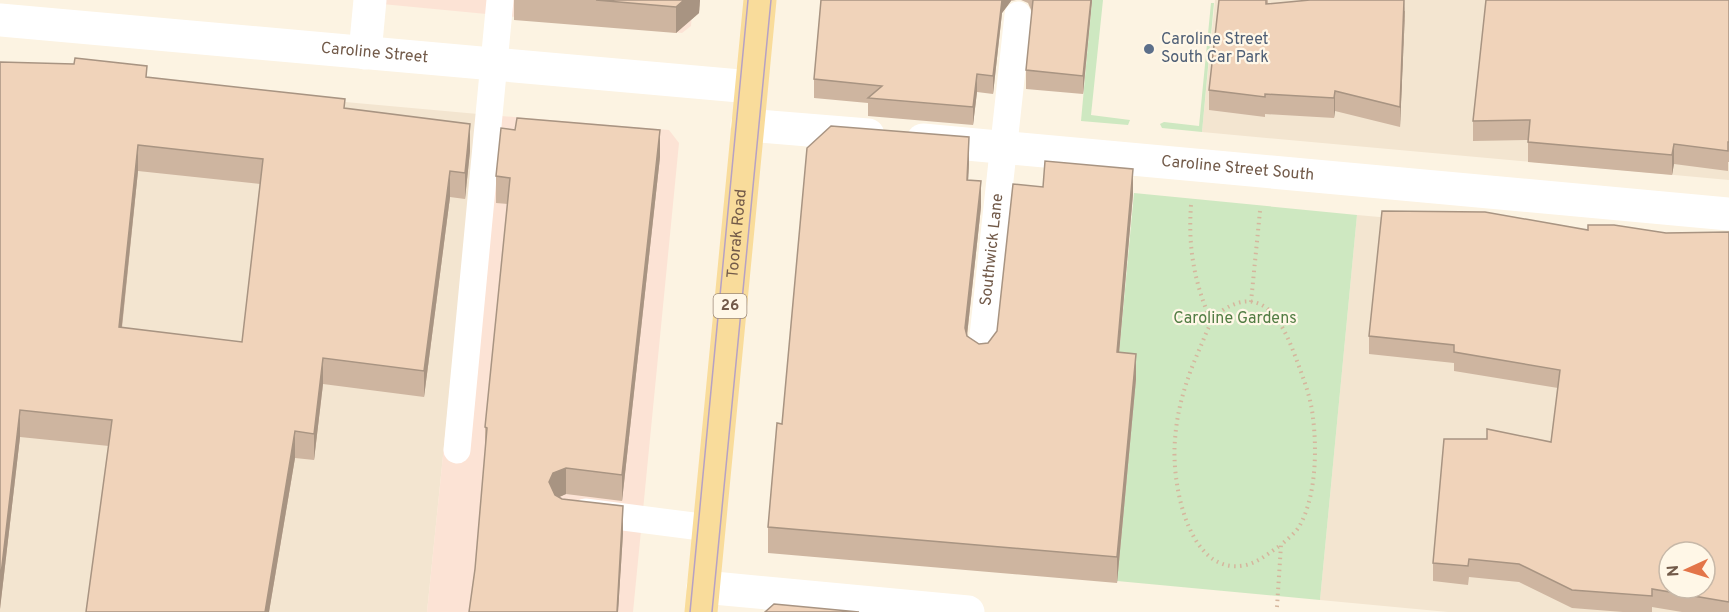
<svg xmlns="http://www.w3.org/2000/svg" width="1729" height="612" font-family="Overpass,sans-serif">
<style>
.residential{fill:#f3e5d0;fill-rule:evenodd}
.commercial{fill:#fce3d5}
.green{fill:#cee8c1}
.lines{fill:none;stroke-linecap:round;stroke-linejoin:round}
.path{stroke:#d5b69d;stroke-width:4;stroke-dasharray:1.5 4.5;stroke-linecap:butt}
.lane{stroke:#fff;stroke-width:27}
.street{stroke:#fff;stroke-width:33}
.primary{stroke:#f9dc9b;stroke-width:33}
.tram{stroke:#b6a1c4;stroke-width:1.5}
.wall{fill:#ceb5a0;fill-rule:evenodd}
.shaded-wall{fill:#a89482}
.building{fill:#f0d3ba;stroke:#a89482;stroke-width:1.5;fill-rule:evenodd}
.service-dot{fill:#5c6f8a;stroke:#fff7e7;stroke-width:2}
.labels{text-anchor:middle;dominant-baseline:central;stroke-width:4.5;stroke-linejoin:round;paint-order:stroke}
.shield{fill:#fff7e7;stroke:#9c8978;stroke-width:1.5}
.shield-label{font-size:15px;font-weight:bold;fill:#725a49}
.service-label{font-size:16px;fill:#4e5e75;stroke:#fff7e7;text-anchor:start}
.street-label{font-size:16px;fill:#725a49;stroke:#fff7e7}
.park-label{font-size:16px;fill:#527d44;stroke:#fff7e7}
</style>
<rect width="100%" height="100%" fill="#fcf3e2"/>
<g class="residential">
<polygon points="1215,0 1729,0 1729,180 1202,132"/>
<polygon points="0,71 478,114 427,612 0,612"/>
<path d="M1357 215 1729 248V612H1448L1320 600ZM1669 552H1705V588H1669Z"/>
</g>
<g class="commercial">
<polygon points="382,0 693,0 691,26 682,33 382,4"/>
<polygon points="478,114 669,130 679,143 633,612 427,612"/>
</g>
<g class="green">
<polygon points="1092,0 1103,0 1091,115 1130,120 1128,125 1081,121"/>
<polygon points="1211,3 1214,3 1202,132 1162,128 1160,124 1164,122 1199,126"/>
<polygon points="1134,193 1357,215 1320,600 1117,581 1136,377 1117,375"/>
</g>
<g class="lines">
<g class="path">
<path d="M1191 205C1188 247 1194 282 1211 321"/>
<polyline points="1251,302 1260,211"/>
<path d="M1277 607 1281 545C1287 539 1296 533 1300 525 1316 496 1317 450 1313 418 1311 398 1304 380 1297 361 1285 329 1267 282 1223 310 1210 319 1206 334 1200 348 1187 377 1177 408 1175 440 1171 479 1187 578 1246 565 1259 562 1270 552 1281 545"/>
</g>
<g class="lane">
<path id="s1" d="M981 354 1018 15"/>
<polyline points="457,450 500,0"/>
<polyline points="585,512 709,528"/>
</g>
<g class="street">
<path id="s2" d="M0 20 751 87"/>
<polyline points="365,53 370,0"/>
<polyline points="747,125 868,135"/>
<path id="s3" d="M923 140 1729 214"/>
<polyline points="703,587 968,612"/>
</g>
<path class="primary" id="s4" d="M701 612 760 0"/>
<g class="tram">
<polyline points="690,612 748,0"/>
<polyline points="712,612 771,0"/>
</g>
</g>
<g class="wall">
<polygon points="514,0 700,0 699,13 676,33 514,20"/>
<polygon points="821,0 1016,0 1011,1 1002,13 993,94 977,92 973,125 868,116 868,103 814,98 814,79"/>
<polygon points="1021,0 1092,0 1083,94 1026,89 1026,70 1032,12 1028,3"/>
<polygon points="1219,0 1268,0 1268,4 1405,11 1400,127 1335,111 1334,118 1265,114 1265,117 1209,110 1209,90"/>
<polygon points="1729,0 1729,162 1728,162 1728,171 1674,164 1672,175 1528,162 1528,140 1473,141 1473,121"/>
<path d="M0 62 147 77 345 108 470 151 465 199 450 197 424 397 323 384 314 460 295 458 269 612H86L109 446 20 437 0 609ZM138 171 260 184 242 342 122 328Z"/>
<polygon points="660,157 622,501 566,494 559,497 623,533 618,612 469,612 475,569 485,454 485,427 508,204 496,203 496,176"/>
<polygon points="969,162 968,180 981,207 967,336 979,344 988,343 1133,194 1119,352 1136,379 1117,583 768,553 768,527 782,424"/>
<polygon points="1588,230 1666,233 1729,232 1729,612 1682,612 1652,607 1652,612 1623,612 1572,608 1519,582 1469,577 1468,585 1433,581 1433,563 1551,442 1558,388 1454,371 1454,363 1369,354 1369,336"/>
</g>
<g class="shaded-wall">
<polygon points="684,0 700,0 699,13 676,33 676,7"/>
<polygon points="1002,0 1011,0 1011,1 1002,13 993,94 993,76"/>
<polygon points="1091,0 1092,0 1083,94 1083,76"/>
<polygon points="1405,0 1405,11 1400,127 1400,107"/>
<polygon points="977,74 977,92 973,125 973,107"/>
<polygon points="1335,91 1335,111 1334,118 1334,98"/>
<polygon points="470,124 470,151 465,199 465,173"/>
<polygon points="660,130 660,157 622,501 622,475"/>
<polygon points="969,137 969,162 967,205 967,180"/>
<polygon points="1674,144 1674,164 1672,175 1672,155"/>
<polygon points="138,145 138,171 119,353 119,327"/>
<polygon points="1133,169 1133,194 1117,377 1117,352"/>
<polygon points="450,171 450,197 424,397 424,371"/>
<polygon points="981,181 981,207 965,353 965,328"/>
<polygon points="1136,354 1136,379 1117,583 1117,557"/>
<polygon points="323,358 323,384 314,460 314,434"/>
<polygon points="20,410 20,437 0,609 0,583"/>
<polygon points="295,431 295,458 269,612 265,612"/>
<polygon points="566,468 566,494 553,500 549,482 553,473"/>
<polygon points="623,506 623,533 618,612 617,612"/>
</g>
<g class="building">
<polygon points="596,0 684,0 676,7"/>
<polygon points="821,0 1002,0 993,76 977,74 973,107 868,98 882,86 814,79"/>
<polygon points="1033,0 1091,0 1083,76 1026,70"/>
<polygon points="1219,0 1266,0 1266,4 1310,0 1404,0 1400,107 1335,91 1334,98 1265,94 1265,97 1209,90"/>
<polygon points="1486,0 1729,0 1729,142 1728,142 1728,151 1674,144 1672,155 1528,142 1530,120 1473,121"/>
<path d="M75 58 147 66 146 77 345 99 344 108 470 124 465 173 450 171 424 371 323 358 314 434 295 431 265 612H86L112 420 20 410 0 583V62L74 64ZM138 145 263 159 242 342 119 327Z"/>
<polygon points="517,118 660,130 622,475 566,468 553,473 549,482 555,495 562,499 623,506 617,612 469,612 475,569 487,428 485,427 510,178 496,176 501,128 515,130"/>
<polygon points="831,126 969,137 967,180 981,181 965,328 967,336 979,344 988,343 997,331 1013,184 1043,187 1045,161 1133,169 1117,352 1136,354 1117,557 768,527 777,423 782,424 807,148"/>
<path d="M1382 211 1485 212 1588 230V225H1614L1666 233 1729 232V602L1652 589V596L1572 590 1519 564 1469 559 1468 566 1433 563 1444 439H1487V429L1551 442 1560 370 1454 352V345L1369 336ZM1669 552H1705V588H1669Z"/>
<polygon points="774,604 859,612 765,612"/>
</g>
<circle class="service-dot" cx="1149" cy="49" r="6"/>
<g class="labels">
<rect class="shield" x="713.5" y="294" width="33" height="24" rx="4.5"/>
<g class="shield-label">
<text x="730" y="306">26</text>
</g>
<g class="service-label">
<text x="1161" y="40">Caroline Street<tspan x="1161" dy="18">South Car Park</tspan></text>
</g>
<g class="street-label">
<text stroke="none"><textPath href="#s2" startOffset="376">Caroline Street</textPath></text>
<text stroke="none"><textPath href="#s3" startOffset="316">Caroline Street South</textPath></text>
<text stroke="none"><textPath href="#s4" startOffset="380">Toorak Road</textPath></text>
<text stroke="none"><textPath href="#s1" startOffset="105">Southwick Lane</textPath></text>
</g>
<g class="park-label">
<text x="1235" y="319">Caroline Gardens</text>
</g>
</g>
<g transform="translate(1687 570) rotate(266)"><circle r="28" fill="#fff7e7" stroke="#c7b8a8" stroke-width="1.5"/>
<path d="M0-4.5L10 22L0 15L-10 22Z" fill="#e37549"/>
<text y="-9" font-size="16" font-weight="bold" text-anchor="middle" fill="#725a49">N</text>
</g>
</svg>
